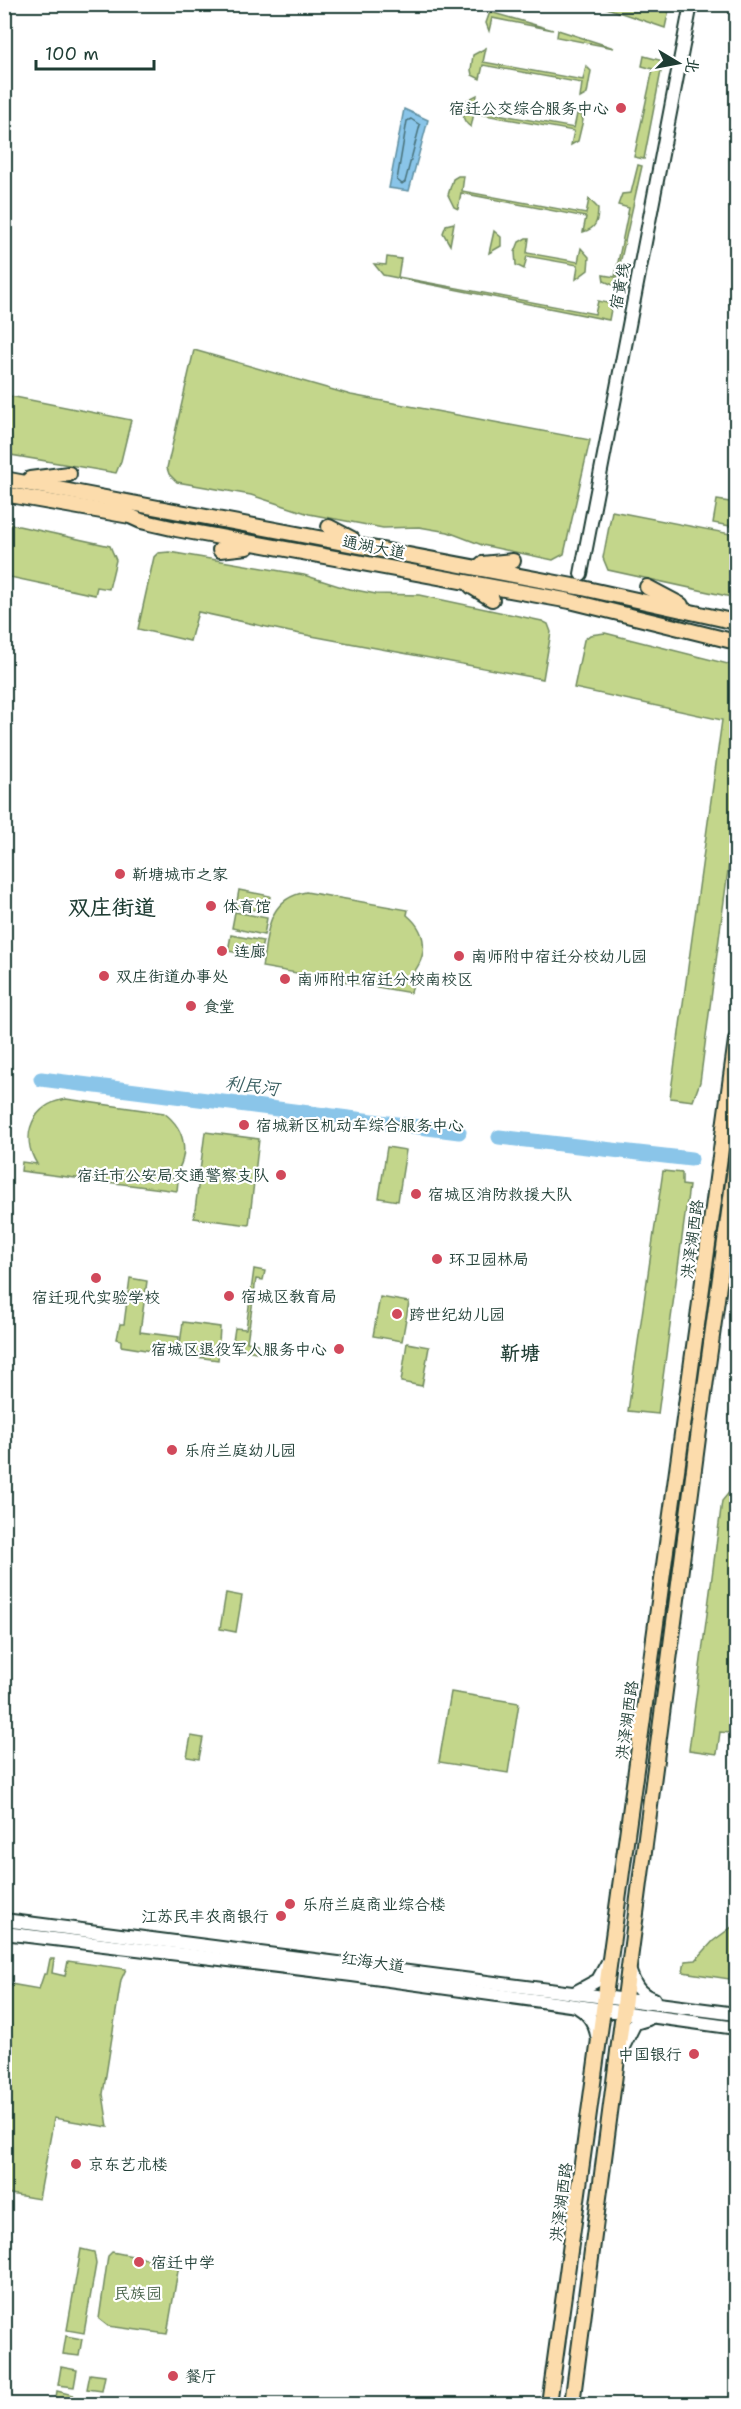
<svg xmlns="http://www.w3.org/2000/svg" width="741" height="2409" font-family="'Shantell Sans','LXGW WenKai TC',sans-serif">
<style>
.green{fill:#c3d68b;stroke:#718a60;stroke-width:1.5}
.water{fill:#8ac5e9;stroke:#5f8fa1;stroke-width:1.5}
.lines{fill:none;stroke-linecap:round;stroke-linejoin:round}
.shore{stroke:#4a737c;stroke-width:1.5}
.river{stroke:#8ac5e9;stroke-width:15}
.secondary-casing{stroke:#1f3d34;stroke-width:16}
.primary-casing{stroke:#1f3d34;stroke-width:18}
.secondary{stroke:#fff;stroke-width:12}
.primary{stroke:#fcdcac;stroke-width:14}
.poi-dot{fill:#d1495b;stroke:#fff;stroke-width:2}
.labels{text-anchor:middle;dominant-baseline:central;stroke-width:4.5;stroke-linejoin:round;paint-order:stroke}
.poi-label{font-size:16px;fill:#1f3d34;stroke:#fff;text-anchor:start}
.street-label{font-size:16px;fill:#1f3d34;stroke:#fff}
.park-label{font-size:16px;fill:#48634a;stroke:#fff}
.water-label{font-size:18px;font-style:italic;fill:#3a5f61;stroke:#fff}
.quarter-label{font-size:20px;font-weight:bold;fill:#1f3d34;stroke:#fff}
.district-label{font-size:22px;font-weight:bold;fill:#1f3d34;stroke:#fff}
</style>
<rect width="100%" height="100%" fill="#fff"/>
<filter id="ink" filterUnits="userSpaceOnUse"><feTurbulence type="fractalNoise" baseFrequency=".0167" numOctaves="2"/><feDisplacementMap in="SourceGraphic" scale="12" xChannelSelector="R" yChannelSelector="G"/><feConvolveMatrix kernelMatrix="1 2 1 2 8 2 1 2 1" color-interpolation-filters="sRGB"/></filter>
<g filter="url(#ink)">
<g class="green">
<polygon points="598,5 670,5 665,28"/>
<polygon points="490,12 553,30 492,18 489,31 486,23"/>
<polygon points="558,30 614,48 557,37"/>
<polygon points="486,48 483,62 583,80 586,66 591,71 587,94 580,98 582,83 483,65 480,79 472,75 471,70 473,55"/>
<polygon points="644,56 663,61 644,159 634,157 653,69 642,66"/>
<path d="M477 95 475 110 574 128 577 114 581 115 583 120 578 141 571 145 574 131 474 113 471 127C461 121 461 110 467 100Z"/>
<polygon points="638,165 642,166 615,286 604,281 603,275 615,277 629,208 618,205 622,194 631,193"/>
<path d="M458 176H464L462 191 586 214 589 199 598 208C598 221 596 229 583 232L586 217 461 193 458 209 454 207 448 195 453 179Z"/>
<polygon points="454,223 450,245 443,233 446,225"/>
<polygon points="494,231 501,237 501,246 489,253"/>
<polygon points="526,238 529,238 527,253 578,262 581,248 589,257 588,270 576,279 578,265 527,256 524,269 516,265 515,252 519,242"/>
<polygon points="387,257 401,259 398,277 595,314 598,301 612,304 609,320 383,275 374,264 386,265"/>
<polygon points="194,350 351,395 590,440 564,554 553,560 482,545 448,532 419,527 383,528 309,514 251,495 177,482 169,474 167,468"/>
<polygon points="5,395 131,420 121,461 116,473 5,454"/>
<polygon points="717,500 736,503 736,527 713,523"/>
<polygon points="612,511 736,535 736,598 608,570 603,558"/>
<polygon points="5,523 110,546 116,560 109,589 97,587 95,595 5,576"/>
<polygon points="169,552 304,575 345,588 376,594 419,595 542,621 548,624 551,632 543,679 290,632 198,612 190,641 138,629 154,557 158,553"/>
<polygon points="605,633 736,666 736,810 700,1082 693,1101 670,1098 722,720 574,688 584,640 590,635"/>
<polygon points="239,890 270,896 268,912 236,907"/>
<path d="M306 892 408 910 407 915C431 935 427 961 406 981L413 983 411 993 262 967C268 934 266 899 306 892Z"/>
<polygon points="235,912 267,918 264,935 232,928"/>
<polygon points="231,935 263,941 259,957 228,951"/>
<path d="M66 1099 164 1113C187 1130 191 1159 170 1180L178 1181 177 1191 21 1171 22 1162 37 1164C19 1135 33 1104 66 1099Z"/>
<polygon points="205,1132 259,1139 249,1225 194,1218"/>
<polygon points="387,1147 406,1150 398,1201 379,1198"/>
<polygon points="663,1171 682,1173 682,1185 689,1186 658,1414 628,1411"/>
<polygon points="254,1269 265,1271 263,1280 256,1279 247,1342 257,1344 256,1352 232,1348 235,1328 246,1329"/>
<polygon points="130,1278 147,1281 140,1332 179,1337 177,1355 121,1346 121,1340 117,1339 120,1324 124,1324"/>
<polygon points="380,1297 409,1302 402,1341 373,1336"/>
<polygon points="183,1322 220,1327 218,1360 182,1355 184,1345 180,1344"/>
<polygon points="407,1343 429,1347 422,1386 401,1382"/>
<polygon points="736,1484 736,1685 730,1733 720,1732 717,1754 689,1750 722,1501"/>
<polygon points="226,1593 242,1596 236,1632 220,1629"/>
<polygon points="451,1692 519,1703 508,1773 439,1762"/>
<polygon points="191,1736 203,1738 199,1759 187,1757"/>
<polygon points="736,1924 736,1980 683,1972 685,1961 696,1960 713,1941"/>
<polygon points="50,1959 54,1959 52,1973 65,1976 68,1961 126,1969 121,1980 103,2094 108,2127 54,2118 39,2199 5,2193 4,1983 39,1989 44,1974 47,1974"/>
<polygon points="81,2249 94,2252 96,2264 84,2333 67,2330"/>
<polygon points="112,2252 179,2265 167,2334 108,2326 99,2319 108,2256"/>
<polygon points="66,2336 82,2339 79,2356 63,2354"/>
<polygon points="61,2367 77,2370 74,2387 58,2385"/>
<polygon points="90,2374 105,2376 102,2391 87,2389"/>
<polygon points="57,2391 73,2395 72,2404 55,2404"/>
</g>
<polygon class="water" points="404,109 428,120 409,191 389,188"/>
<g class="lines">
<polygon class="shore" points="411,119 420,125 405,182 402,184 397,180 407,121"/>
<g class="river">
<polyline points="41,1079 459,1132"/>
<polyline points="499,1137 691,1159"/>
</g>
<g class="secondary-casing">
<g id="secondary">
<polyline points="581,574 691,4"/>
<polyline points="4,1920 736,2014"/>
<polyline points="4,1933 352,1975 736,2028"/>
<path d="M629 1969C634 1984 638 1994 654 1999"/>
<polyline points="574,1993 598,1980 608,1962"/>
<path d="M579 2008C591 2015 596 2026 598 2040"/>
<polyline points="622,2049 635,2023 648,2019"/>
</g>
</g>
<g class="primary-casing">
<g id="primary">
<polyline points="4,479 578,587 736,622"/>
<polyline points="30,479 69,474"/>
<polyline points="4,494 130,516 141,521 176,529 570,601 736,642"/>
<polyline points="329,527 352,539"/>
<polyline points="220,550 247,547"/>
<polyline points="482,564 513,561"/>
<polyline points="471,586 492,599"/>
<polyline points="647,587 681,605"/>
<polyline points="549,2404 736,1040"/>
<polyline points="572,2404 698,1438 736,1161"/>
</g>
</g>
<use href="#secondary" class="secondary"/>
<use href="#primary" class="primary"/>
</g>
</g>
<g class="poi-dot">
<circle cx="621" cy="108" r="6"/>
<circle cx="120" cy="874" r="6"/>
<circle cx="211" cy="906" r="6"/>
<circle cx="222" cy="951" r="6"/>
<circle cx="459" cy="956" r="6"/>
<circle cx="104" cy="976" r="6"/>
<circle cx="285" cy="979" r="6"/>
<circle cx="191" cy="1006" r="6"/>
<circle cx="244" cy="1125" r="6"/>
<circle cx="281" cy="1175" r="6"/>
<circle cx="416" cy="1194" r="6"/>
<circle cx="437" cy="1259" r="6"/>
<circle cx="96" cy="1278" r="6"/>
<circle cx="229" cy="1296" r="6"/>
<circle cx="397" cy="1314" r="6"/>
<circle cx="339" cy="1349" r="6"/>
<circle cx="172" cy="1450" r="6"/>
<circle cx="290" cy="1904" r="6"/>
<circle cx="281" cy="1916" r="6"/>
<circle cx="694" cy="2054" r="6"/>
<circle cx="76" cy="2164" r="6"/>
<circle cx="139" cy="2262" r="6"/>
<circle cx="173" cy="2376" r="6"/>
</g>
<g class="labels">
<g class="poi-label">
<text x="609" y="108" text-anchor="end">宿迁公交综合服务中心</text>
<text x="132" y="874">靳塘城市之家</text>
<text x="223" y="906">体育馆</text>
<text x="234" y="951">连廊</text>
<text x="471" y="956">南师附中宿迁分校幼儿园</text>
<text x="116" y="976">双庄街道办事处</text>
<text x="297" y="979">南师附中宿迁分校南校区</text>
<text x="203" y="1006">食堂</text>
<text x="256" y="1125">宿城新区机动车综合服务中心</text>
<text x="269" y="1175" text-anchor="end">宿迁市公安局交通警察支队</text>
<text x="428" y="1194">宿城区消防救援大队</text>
<text x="449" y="1259">环卫园林局</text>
<text x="241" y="1296">宿城区教育局</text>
<text x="96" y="1297" text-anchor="middle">宿迁现代实验学校</text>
<text x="409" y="1314">跨世纪幼儿园</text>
<text x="327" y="1349" text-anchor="end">宿城区退役军人服务中心</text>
<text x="184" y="1450">乐府兰庭幼儿园</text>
<text x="302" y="1904">乐府兰庭商业综合楼</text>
<text x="269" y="1916" text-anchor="end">江苏民丰农商银行</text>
<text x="682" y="2054" text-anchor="end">中国银行</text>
<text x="88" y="2164">京东艺术楼</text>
<text x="151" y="2262">宿迁中学</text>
<text x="185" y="2376">餐厅</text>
</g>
<g class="street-label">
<text transform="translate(620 286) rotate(-79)">宿黄线</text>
<text transform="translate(374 547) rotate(11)">通湖大道</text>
<text transform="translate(692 1239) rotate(-82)">洪泽湖西路</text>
<text transform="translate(627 1720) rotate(-82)">洪泽湖西路</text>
<text transform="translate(373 1962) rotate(8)">红海大道</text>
<text transform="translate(561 2202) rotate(-82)">洪泽湖西路</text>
</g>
<g class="park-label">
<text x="138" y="2293">民族园</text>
</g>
<g class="water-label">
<text transform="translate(252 1086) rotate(7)">利民河</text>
</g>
<g class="quarter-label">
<text x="520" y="1353">靳塘</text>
</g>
<g class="district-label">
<text x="112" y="907">双庄街道</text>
</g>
</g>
<rect width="741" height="2409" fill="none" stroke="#fff" stroke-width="24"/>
<rect x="12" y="12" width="717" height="2385" fill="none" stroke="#1f3d34" stroke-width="2" filter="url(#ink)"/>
<g transform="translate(678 63) rotate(100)" stroke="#ffffff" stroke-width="4.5" paint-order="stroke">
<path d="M0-4.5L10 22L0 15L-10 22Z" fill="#1f3d34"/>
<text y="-9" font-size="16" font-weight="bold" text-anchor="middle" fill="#1f3d34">北</text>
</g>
<path d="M36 60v9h118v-9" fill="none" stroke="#1f3d34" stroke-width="3"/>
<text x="45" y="60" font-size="18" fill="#1f3d34" stroke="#ffffff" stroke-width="4.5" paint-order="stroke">100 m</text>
</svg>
